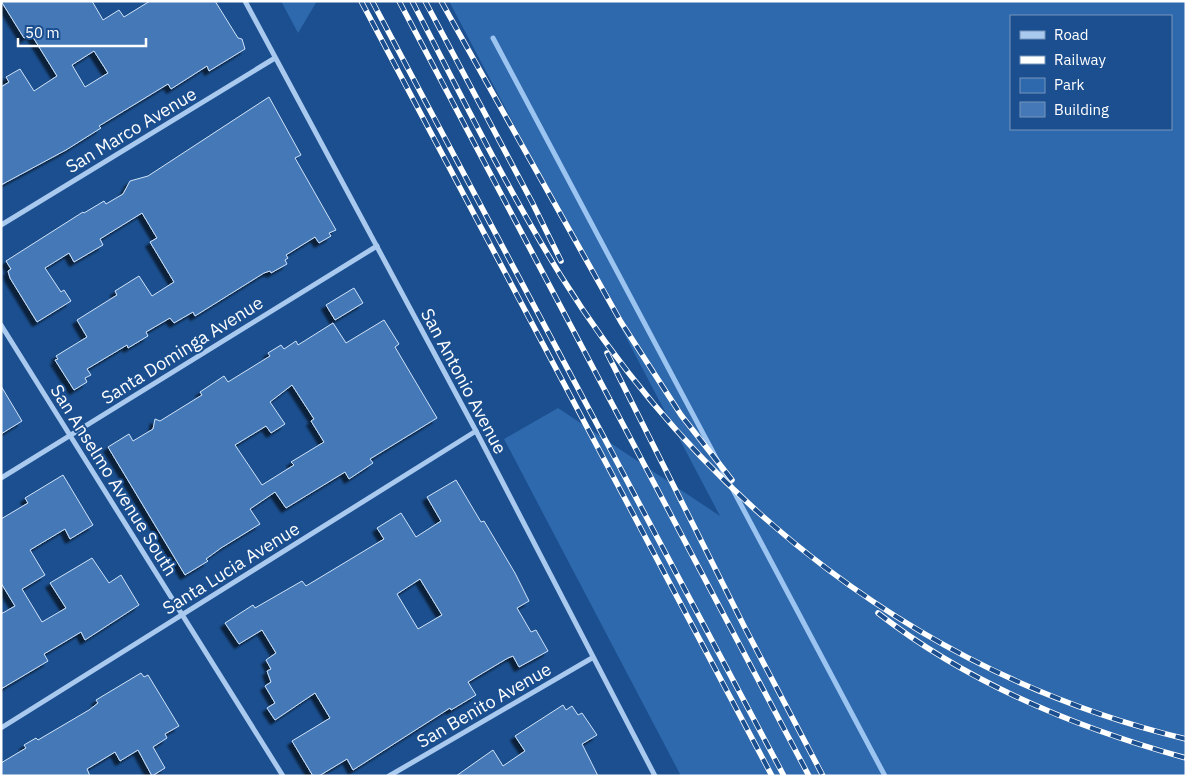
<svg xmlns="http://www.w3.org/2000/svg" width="1187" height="777" font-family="'IBM Plex Sans',sans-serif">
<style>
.green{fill:#2e69ad;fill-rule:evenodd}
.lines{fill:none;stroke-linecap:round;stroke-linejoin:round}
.stream{stroke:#9cc4f0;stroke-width:5}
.building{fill:#4478b7;stroke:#cfe3fa;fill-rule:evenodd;filter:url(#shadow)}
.street{stroke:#a9c9ee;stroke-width:5}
.rail-casing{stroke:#fff;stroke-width:5.5}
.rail{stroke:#1b4f8f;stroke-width:4;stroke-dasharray:11;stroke-linecap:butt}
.labels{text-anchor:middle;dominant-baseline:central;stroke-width:4;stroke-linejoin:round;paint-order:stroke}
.street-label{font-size:18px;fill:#fff;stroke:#1b4f8f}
</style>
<defs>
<filter id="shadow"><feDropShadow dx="-4.5" dy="4.5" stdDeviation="1" flood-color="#0009"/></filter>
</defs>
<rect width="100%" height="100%" fill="#1b4f8f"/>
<g class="green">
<polygon points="281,1 317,1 298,33"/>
<path d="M449 1H1186V776H681L504 439 558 408 720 516ZM1011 16H1171V129H1011Z"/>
</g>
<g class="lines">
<polyline class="stream" points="493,38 885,776"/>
</g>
<g class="building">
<path d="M1 1H92L103 20 119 10 124 17 150 1H215L238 38 242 39 245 49 209 71 207 66 171 89 168 84 99 126 101 128 66 150 1 185V87L9 82 6 77 20 69 34 91 57 76 31 34 24 38ZM94 51 108 73 85 87 72 65Z"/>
<polygon points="269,97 301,155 295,158 336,230 329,233 331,236 319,243 315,237 286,255 288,258 285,260 287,264 271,273 270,271 264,273 195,316 193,312 174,323 170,318 146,332 148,336 128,348 127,345 87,369 91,375 85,378 87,382 74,390 55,360 58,359 56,356 87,337 77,320 117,295 115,291 139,276 152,296 174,282 150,242 157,238 142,213 100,239 103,245 74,262 69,253 45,268 61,292 64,290 71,301 37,322 10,278 8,271 11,269 6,261 83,212 84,213 104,201 106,204 123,194 130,181 148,176"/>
<polygon points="354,288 363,303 335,320 326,305"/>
<path d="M384 320 399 344 395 347 437 418 370 459 373 463 349 479 345 472 286 508 275 492 250 509 260 524 221 548 206 559 208 561 185 575 108 447 129 434 133 441 153 429 155 419 160 421 202 395 200 392 224 376 228 382 270 356 268 353 281 345 284 349 296 341 298 345 333 323 346 343ZM292 385 314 419 311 421 324 442 291 462 294 465 262 485 235 445 266 426 271 433 285 424 270 402Z"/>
<polygon points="1,386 22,421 1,434"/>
<polygon points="63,475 93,525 70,539 65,529 30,550 45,575 22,589 42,622 66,608 50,583 92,558 109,583 121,575 139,605 85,640 81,632 44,654 48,661 1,689 1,614 15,606 1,583 1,519 28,503 25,498"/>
<path d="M456 480 481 522 484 521 515 573 529 601 517 608 531 632 536 630 548 651 519 667 513 656 508 658 481 674 468 682 476 695 451 710 450 708 353 770 347 759 319 776H313L292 741 330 718 315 693 275 720 267 708 275 703 265 686 271 682 267 671 271 669 266 660 276 653 262 630 239 644 225 623 253 605 255 608 302 581 306 586 384 539 377 528 401 513 416 537 441 521 427 497ZM420 579 442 615 418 629 397 594Z"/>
<polygon points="141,673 144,677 148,675 179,726 165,734 167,738 153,747 165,768 152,776 138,750 120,761 115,752 87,769 90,776 1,776 1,763 26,748 24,745 36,738 38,740 89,710 98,703 96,700"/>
<polygon points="563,705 566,710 572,706 578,715 582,713 597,735 582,744 598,776 456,776 493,750 503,766 525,751 515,736"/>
</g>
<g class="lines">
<g class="street">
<polyline points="245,1 476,431 655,776"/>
<polyline points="1,225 275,58"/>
<polyline points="1,325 283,776"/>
<polyline points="1,478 377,246"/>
<polyline points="1,728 476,431"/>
<polyline points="389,776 592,658"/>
</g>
<g class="rail-casing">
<g id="rail">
<polyline points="361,1 772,776"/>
<polyline points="372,1 784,776"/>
<polyline points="399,1 809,776"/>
<path d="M412 1C460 93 506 187 561 276 704 505 921 675 1186 739"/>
<polyline points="425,1 532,202 561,261"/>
<polyline points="441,1 621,322 681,415 732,480"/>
<polyline points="607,353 744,626 823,776"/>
<path d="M878 613C968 683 1076 728 1186 758"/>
</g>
</g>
<use href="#rail" class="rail"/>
</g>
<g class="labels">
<g class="street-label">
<text transform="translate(131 130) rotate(-31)">San Marco Avenue</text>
<text transform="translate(182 350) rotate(-32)">Santa Dominga Avenue</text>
<text transform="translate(464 381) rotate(62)">San Antonio Avenue</text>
<text transform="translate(114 480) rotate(58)">San Anselmo Avenue South</text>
<text transform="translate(231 568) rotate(-32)">Santa Lucia Avenue</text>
<text transform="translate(484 705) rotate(-30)">San Benito Avenue</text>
</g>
</g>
<rect width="1187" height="777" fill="none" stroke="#ffffff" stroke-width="5"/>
<rect x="1010" y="15" width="162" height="115" fill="#1b4f8f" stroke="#7695bc"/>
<rect x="1020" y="31" width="25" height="8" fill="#a9c9ee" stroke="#7695bc"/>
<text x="1054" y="40" font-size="15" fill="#ffffff">Road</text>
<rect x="1020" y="56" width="25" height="8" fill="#ffffff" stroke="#7695bc"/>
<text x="1054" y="65" font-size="15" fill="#ffffff">Railway</text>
<rect x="1020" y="78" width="25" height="15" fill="#2e69ad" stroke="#7695bc"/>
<text x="1054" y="90" font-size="15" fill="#ffffff">Park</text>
<rect x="1020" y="102" width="25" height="15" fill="#4478b7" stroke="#7695bc"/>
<text x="1054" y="115" font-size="15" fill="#ffffff">Building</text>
<path d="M18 38v8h128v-8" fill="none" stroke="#ffffff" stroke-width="2.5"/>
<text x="25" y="38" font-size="15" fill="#ffffff" stroke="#1b4f8f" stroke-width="4" paint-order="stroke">50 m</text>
</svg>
